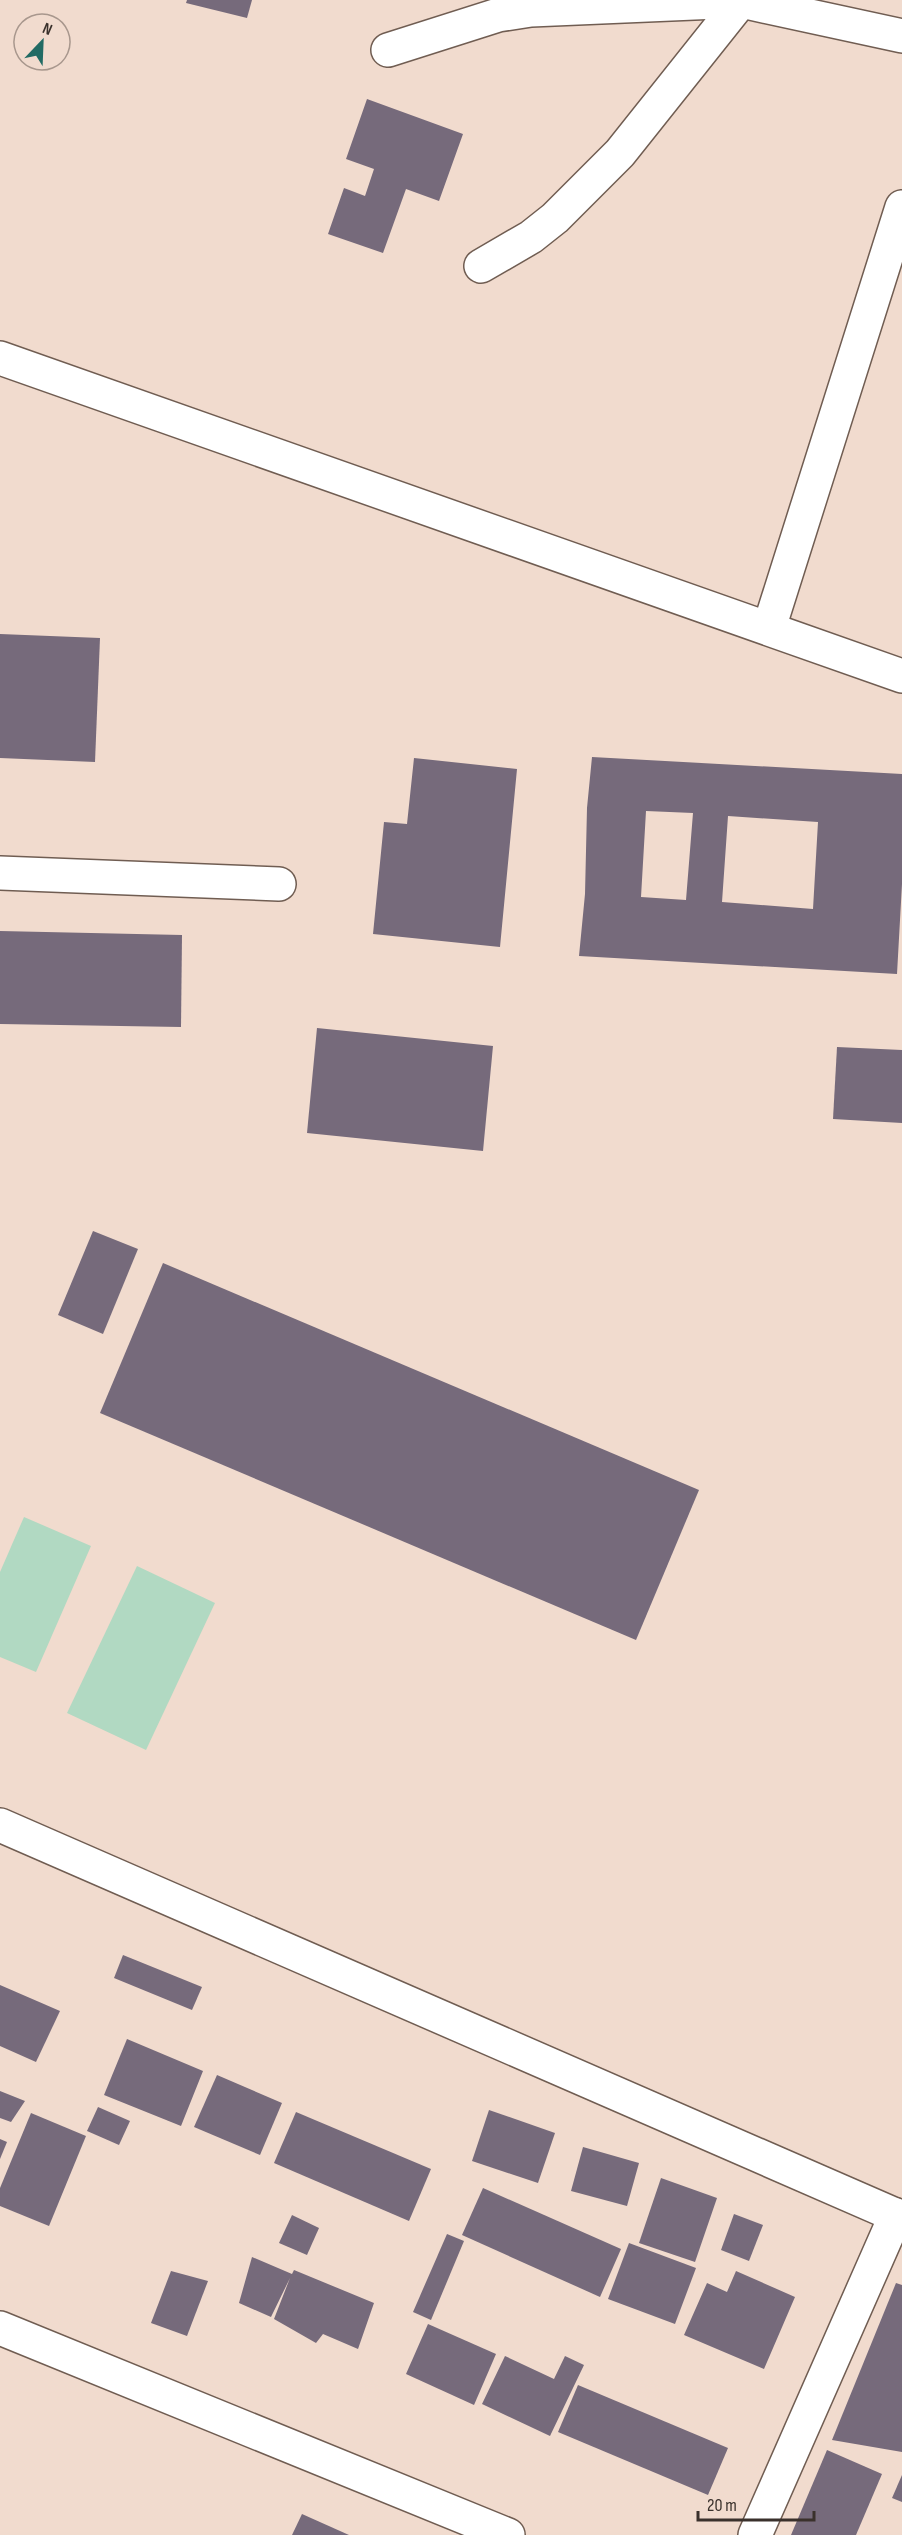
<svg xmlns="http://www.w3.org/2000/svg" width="902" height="2535" font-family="'Sofia Sans Condensed',sans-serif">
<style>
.garden{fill:#b1d9c2}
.building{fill:#766a7b;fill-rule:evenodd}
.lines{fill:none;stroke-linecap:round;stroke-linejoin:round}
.minor-casing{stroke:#705d52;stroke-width:36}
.minor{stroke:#fff;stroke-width:33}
</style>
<rect width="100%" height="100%" fill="#f1dbce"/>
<g class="garden">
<polygon points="24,1517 91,1546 36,1672 0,1657 0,1572"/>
<polygon points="137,1566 215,1603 146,1750 67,1713"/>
</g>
<g class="building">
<polygon points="187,0 252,0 247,18 186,3"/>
<polygon points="367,99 463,134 439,201 406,189 383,253 328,234 344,188 365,196 374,169 346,159"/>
<polygon points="0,634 100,638 95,762 0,758"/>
<path d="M592 757 902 774V884L897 974 579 956 585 894 587 808ZM646 811 693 813 686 900 641 897ZM728 816 818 822 813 909 722 902Z"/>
<polygon points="414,758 517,769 500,947 373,934 384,822 407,824"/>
<polygon points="0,931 182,935 181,1027 0,1024"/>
<polygon points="317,1028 493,1046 483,1151 307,1133"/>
<polygon points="837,1047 902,1050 902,1123 833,1119"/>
<polygon points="93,1231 138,1249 103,1334 58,1315"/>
<polygon points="163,1263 699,1490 636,1640 100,1413"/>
<polygon points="123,1955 202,1987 192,2010 114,1978"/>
<polygon points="0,1985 60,2011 36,2062 0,2046"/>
<polygon points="127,2039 203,2071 181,2126 104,2095"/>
<polygon points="217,2075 282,2103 260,2155 194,2127"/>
<polygon points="0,2091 25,2101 11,2122 0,2118"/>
<polygon points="98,2107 130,2121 119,2145 87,2131"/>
<polygon points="489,2110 555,2133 538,2183 472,2161"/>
<polygon points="296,2112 431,2169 409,2221 274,2163"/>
<polygon points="31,2113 86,2136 49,2226 0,2206 0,2188"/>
<polygon points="0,2139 7,2142 0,2159"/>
<polygon points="583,2147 639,2163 627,2206 571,2191"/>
<polygon points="661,2178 717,2198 695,2262 639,2243"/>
<polygon points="483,2188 621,2249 600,2297 462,2235"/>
<polygon points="734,2214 763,2225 749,2261 721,2250"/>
<polygon points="292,2215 319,2228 307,2255 279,2243"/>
<polygon points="447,2234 464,2241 431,2320 413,2312"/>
<polygon points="629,2243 696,2268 675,2324 608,2299"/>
<polygon points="252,2257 292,2274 294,2270 374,2303 358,2349 323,2334 316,2343 274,2319 290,2278 271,2317 239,2303"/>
<polygon points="171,2271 208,2281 187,2336 151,2323"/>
<polygon points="736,2271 795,2297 764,2369 684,2335 707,2283 727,2292"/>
<polygon points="896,2283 902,2285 902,2452 832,2440"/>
<polygon points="428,2324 496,2354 474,2405 406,2374"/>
<polygon points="505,2356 554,2379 565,2356 584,2365 550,2436 482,2404"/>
<polygon points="578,2385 728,2448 708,2495 558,2432"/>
<polygon points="827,2450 882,2474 856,2535 791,2535"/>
<polygon points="902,2475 902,2502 892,2498"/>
<polygon points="302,2514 349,2535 292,2535"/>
</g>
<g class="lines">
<g class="minor-casing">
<g id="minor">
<polyline points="388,50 498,15 531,10 741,1 902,36"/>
<polyline points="481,266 531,237 555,218 620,153 741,1"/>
<polyline points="0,358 902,676"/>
<polyline points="769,628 902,207"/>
<polyline points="0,873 279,884"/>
<polyline points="0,1825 902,2218"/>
<polyline points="0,2328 508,2535"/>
<polyline points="755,2535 896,2215"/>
</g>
</g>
<use href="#minor" class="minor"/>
</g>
<g transform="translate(42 42) rotate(23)"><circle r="28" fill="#f1dbce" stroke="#a8978d" stroke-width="1.5"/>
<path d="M0-4.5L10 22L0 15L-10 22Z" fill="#226b64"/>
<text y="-9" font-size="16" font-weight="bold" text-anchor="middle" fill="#3a312c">N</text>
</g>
<path d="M698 2511v9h116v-9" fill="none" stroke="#3a312c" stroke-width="3"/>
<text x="707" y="2511" font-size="18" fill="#3a312c" stroke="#f1dbce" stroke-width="4.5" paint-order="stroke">20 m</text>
</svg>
